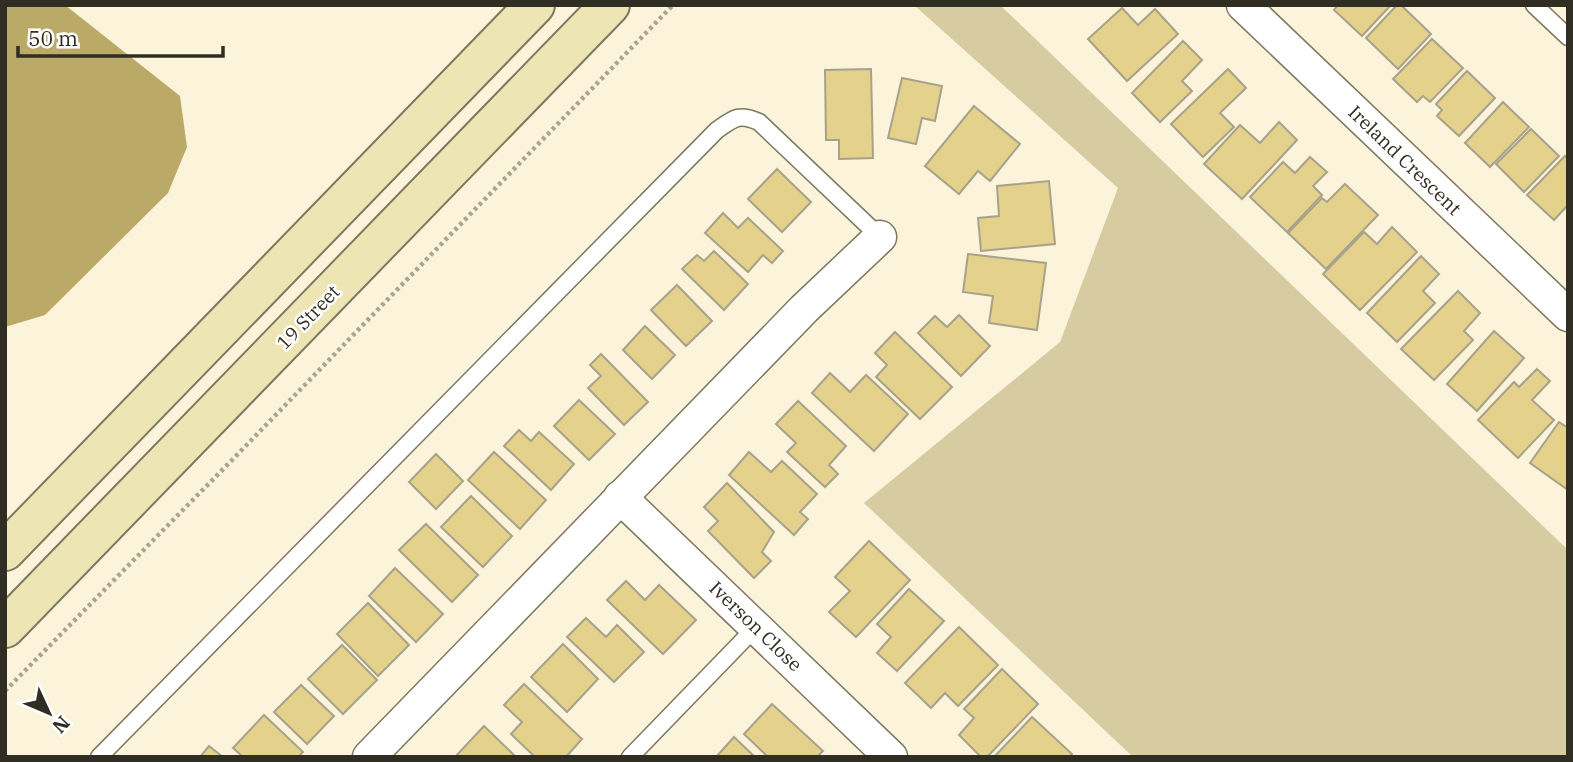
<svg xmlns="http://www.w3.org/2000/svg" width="1573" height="762" font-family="'IBM Plex Serif',serif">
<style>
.green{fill:#d6cba1}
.water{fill:#bbaa67}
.building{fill:#e3d18c;stroke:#a8a28a;stroke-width:2}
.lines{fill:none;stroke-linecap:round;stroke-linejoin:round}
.lane-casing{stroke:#7e7861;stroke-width:19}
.street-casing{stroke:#7e7861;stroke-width:35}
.secondary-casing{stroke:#7e7861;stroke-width:42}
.path{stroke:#aaa591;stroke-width:4.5;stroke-dasharray:3.5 3.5;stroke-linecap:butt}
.lane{stroke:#fff;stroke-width:16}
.street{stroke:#fff;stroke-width:32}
.secondary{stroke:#eee5b4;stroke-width:38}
.labels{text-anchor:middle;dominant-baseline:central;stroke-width:5;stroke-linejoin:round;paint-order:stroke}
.street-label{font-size:19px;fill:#302d23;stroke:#fff}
</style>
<rect width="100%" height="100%" fill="#fbf4da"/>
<polygon class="green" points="914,5 1000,5 1568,550 1568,757 1133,757 864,503 1060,342 1118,188"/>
<polygon class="water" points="5,5 65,5 180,96 187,147 168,193 45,315 5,327"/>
<g class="building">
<polygon points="1338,5 1391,5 1362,36 1334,10"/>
<polygon points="1397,5 1401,5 1431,34 1398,69 1366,38"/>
<polygon points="1122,8 1138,25 1155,9 1178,34 1127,81 1088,39"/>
<polygon points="1432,39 1463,68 1430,102 1423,96 1417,102 1393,79"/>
<polygon points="1183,41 1202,60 1182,81 1192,91 1160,122 1132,93"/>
<polygon points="871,69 873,158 839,159 839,140 826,140 825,70"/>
<polygon points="1228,69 1246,88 1220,113 1234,127 1203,157 1171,124"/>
<polygon points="1467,71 1495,98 1459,136 1437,116 1442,110 1436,104"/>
<polygon points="902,78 942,86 935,121 922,118 916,144 888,138"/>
<polygon points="1503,102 1529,127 1490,167 1465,143"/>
<polygon points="974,106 1020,144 990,181 978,171 959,194 925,166"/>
<polygon points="1279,122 1297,140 1242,199 1204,164 1240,125 1260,143"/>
<polygon points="1531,129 1559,156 1524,192 1496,164"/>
<polygon points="1565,156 1568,159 1568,205 1554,220 1527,195"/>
<polygon points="1310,157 1327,172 1313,186 1322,195 1287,232 1250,197 1283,162 1295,173"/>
<polygon points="777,169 811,202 782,232 748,199"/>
<polygon points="1049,181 1055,244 981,251 978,218 999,216 997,186"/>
<polygon points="1345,184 1378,215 1326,269 1288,233 1322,198 1327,202"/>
<polygon points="723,213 738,228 748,218 783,251 772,263 763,255 748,272 705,233"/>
<polygon points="1392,227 1417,252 1360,310 1323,274 1364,232 1377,244"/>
<polygon points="714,251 748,284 724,310 682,269 697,255 704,261"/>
<polygon points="968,254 1046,263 1037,330 989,323 993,296 963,292"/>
<polygon points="1421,256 1439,274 1423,291 1435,303 1397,342 1367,313"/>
<polygon points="677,285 712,321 686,346 651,310"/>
<polygon points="1458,291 1480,313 1464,331 1473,340 1434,380 1401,349"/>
<polygon points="959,315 990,346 961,376 918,333 935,316 947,327"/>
<polygon points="645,326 675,355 652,379 623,350"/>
<polygon points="1494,331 1524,358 1477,411 1447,384"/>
<polygon points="895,332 952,387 920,419 876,377 887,365 875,353"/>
<polygon points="601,354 648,402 624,425 588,388 601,376 590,365"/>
<polygon points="1537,369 1550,381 1532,400 1554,420 1518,458 1478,420 1514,382 1519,387"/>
<polygon points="830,373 850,392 866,375 908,414 874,451 812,393"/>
<polygon points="579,400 615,434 589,460 554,426"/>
<polygon points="798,401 846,446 829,465 838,474 825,487 787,452 796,443 776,424"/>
<polygon points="1559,422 1568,428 1568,490 1530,463"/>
<polygon points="519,430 531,441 539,432 574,464 551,490 504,446"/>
<polygon points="494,452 546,500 520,529 468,480"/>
<polygon points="749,452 771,472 782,461 817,494 800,512 808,519 794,535 729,475"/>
<polygon points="436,454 463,481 436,509 409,482"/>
<polygon points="727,483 774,532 762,552 771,561 754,578 708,531 718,521 704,507"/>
<polygon points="471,496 512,536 483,567 441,527"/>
<polygon points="426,524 478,575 452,602 399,550"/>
<polygon points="869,541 910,580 856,637 829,612 850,591 835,577"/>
<polygon points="395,568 443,614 416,642 369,596"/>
<polygon points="626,581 645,600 659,585 696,620 663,654 607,600"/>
<polygon points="909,589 944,621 897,671 877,653 891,637 877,624"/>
<polygon points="368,603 409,645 378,676 337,634"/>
<polygon points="586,618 606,637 617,625 644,652 614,682 567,637"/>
<polygon points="959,627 998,665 958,706 945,693 931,708 905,683"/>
<polygon points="563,644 598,679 567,712 531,677"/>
<polygon points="342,645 377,680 343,714 308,679"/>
<polygon points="1002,669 1038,704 987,757 981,757 959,735 974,718 964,709"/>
<polygon points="524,684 582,739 566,757 535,757 511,734 522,722 504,705"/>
<polygon points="301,685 334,716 307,744 274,712"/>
<polygon points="772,704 823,751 817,757 768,757 744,734"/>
<polygon points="264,715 303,752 298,757 243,757 233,748"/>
<polygon points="1032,717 1072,754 1069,757 994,757"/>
<polygon points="484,726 516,757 455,757"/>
<polygon points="734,737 755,757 716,757"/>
<polygon points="209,746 223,757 200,757"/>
</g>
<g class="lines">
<g class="lane-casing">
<g id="lane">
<polyline points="1534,5 1568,37"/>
<path d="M99 757 717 130C734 118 739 113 759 122L880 237"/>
<polyline points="630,757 756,627"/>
</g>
</g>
<g class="street-casing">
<g id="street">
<polyline points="1243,5 1568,315"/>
<polyline points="620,497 891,757"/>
<polyline points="369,757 804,309 880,237"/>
</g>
</g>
<g class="secondary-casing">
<g id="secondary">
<polyline points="5,551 535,5"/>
<polyline points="5,628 610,5"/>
</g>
</g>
<polyline class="path" points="5,691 233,459 673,5"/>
<use href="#lane" class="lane"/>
<use href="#street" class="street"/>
<use href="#secondary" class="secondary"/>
</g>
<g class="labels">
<g class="street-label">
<text transform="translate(1405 160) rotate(44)">Ireland Crescent</text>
<text transform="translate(308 317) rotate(-46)">19 Street</text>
<text transform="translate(756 626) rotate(44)">Iverson Close</text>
</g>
</g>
<rect width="1573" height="762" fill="none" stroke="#302d23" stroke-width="14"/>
<g transform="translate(49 713) rotate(134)" stroke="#ffffff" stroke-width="5" paint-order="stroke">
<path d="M0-5L12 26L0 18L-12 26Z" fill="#302d23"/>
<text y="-10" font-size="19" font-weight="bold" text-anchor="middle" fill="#302d23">N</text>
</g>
<path d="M18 46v10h205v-10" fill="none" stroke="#302d23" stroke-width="3.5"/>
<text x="28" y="46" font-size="21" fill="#302d23" stroke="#ffffff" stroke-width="5" paint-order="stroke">50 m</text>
</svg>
